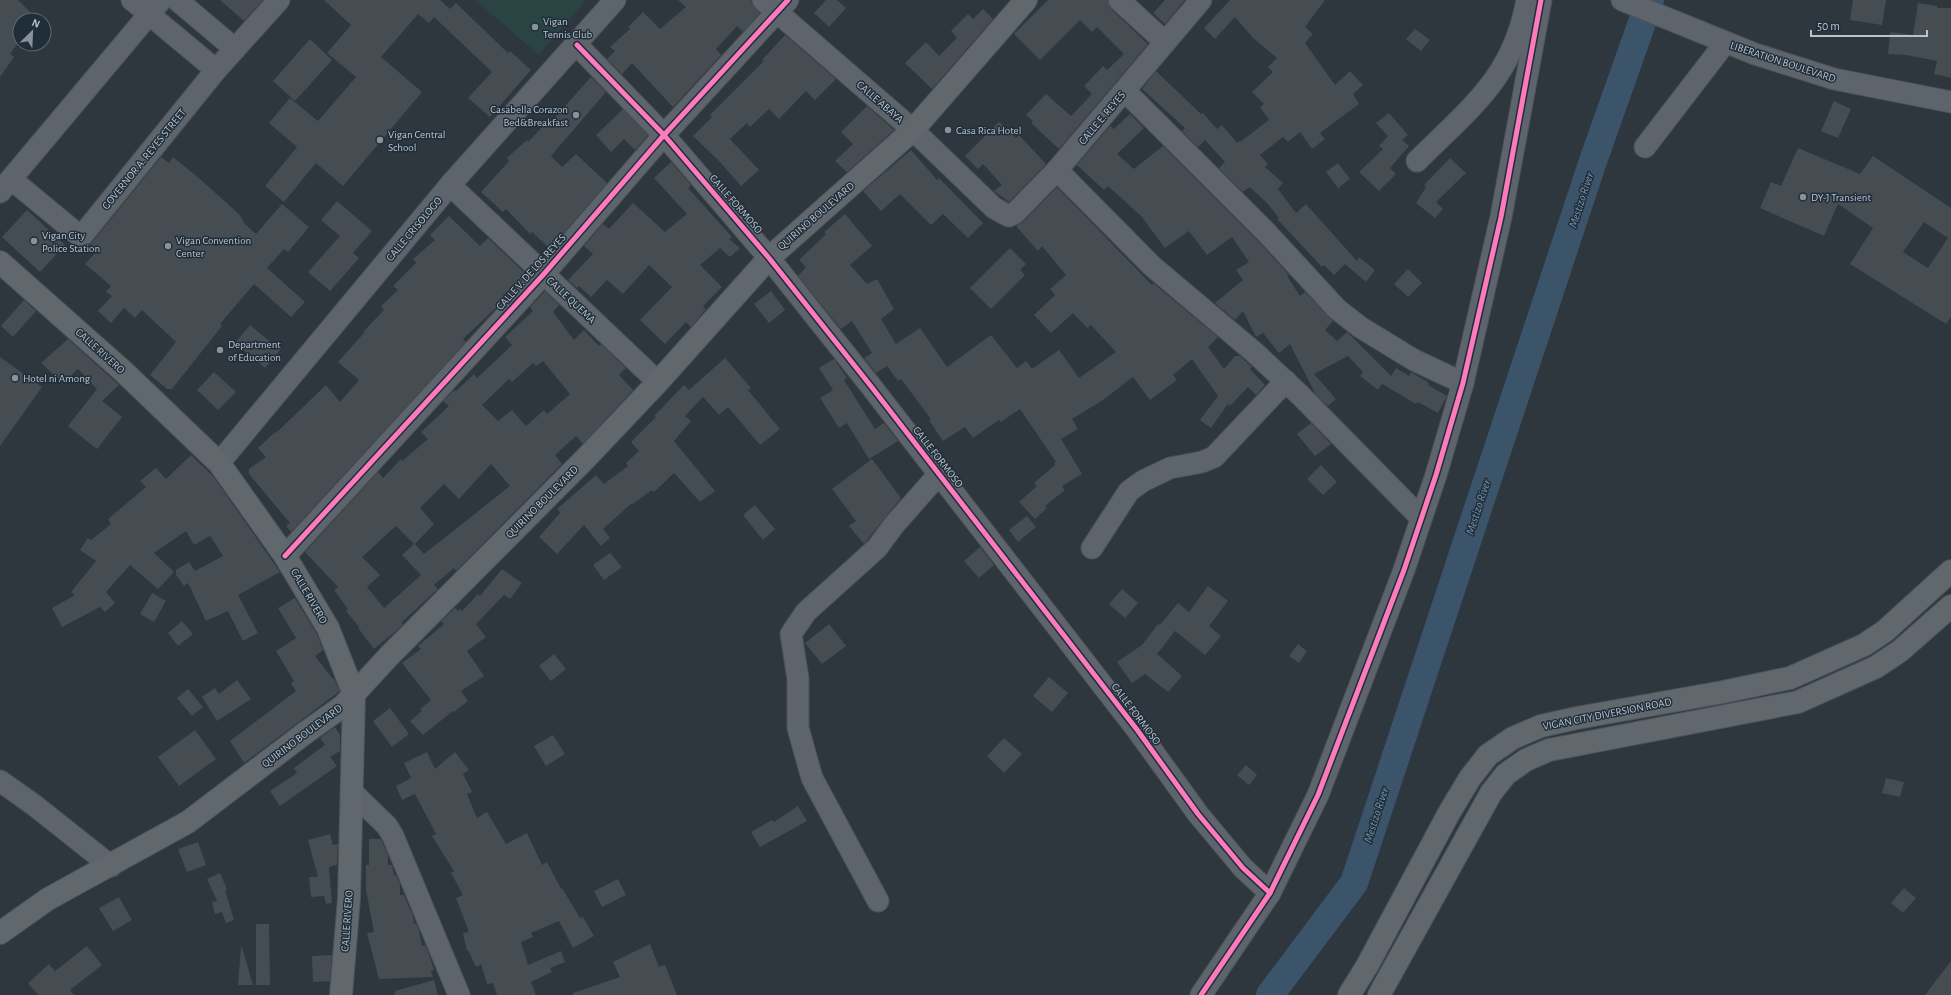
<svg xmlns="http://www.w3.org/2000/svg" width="1951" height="995" font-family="'Alegreya Sans',sans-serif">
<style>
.green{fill:#2a4444}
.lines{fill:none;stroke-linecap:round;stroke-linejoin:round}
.river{stroke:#3b546a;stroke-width:28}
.building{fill:#454c52;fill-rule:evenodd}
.minor-casing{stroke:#4c5258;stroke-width:23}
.major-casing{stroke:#4c535a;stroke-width:24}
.minor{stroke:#5e646b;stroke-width:21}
.major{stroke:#60676d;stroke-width:22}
.cycleway-casing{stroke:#202e3a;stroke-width:8}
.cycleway{stroke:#fd7abc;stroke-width:5}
.poi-dot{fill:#88929b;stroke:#202e3a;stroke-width:1.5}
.labels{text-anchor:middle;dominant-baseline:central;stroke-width:3;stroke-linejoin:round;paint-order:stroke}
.poi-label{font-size:11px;fill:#b9c3cd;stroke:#202e3a;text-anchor:start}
.street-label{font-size:11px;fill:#b9c3cd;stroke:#202e3a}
.water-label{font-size:12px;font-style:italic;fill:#7897b1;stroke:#202e3a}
</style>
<rect width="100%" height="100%" fill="#2e363e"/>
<polygon class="green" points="475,0 586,0 539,55"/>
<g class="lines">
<polyline class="river" points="1270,995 1354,883 1593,161 1650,0"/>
</g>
<g class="building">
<polygon points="0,0 18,0 38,20 20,20 20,40 10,54 14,57 0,77"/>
<polygon points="220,0 263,0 244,21"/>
<polygon points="324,0 440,0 450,9 456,3 508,53 510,51 531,70 490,117 468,98 492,72 434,17 429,23 418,14 381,57 422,92 343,186 316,163 284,202 265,186 297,147 269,123 290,98 318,121 356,77 327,53 351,25"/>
<polygon points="678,0 751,0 752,4 760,13 743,32 737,26 716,49 721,55 673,107 632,63 622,74 607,59 615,51 610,47 630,29 628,27 643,12 660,29 686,7"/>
<polygon points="826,0 837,0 846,8 829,27 814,13"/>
<polygon points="1048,0 1107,0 1111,9 1148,44 1059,149 1031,123 1033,121 1026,115 1046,94 1071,116 1092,94 1084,86 1103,66 1107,70 1124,54 1097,27 1092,32 1080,20 1040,60 1014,34"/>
<polygon points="1165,0 1185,0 1165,24 1153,13"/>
<polygon points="1230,0 1325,0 1305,27 1313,34 1305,43 1335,85 1350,71 1363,85 1353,94 1359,104 1320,133 1325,139 1312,149 1300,132 1288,142 1283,137 1260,155 1268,164 1265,167 1283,183 1278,189 1296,213 1306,204 1357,261 1359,257 1375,270 1366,282 1345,264 1334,275 1324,265 1322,267 1277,219 1279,218 1268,204 1250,187 1243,192 1219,168 1225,162 1205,140 1198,147 1182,131 1185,128 1142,89 1156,71 1201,114 1203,113 1217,129 1222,125 1237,143 1239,141 1240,142 1269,120 1260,107 1264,104 1252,92 1273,72 1268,67 1277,58 1253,38 1235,17 1215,39 1204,28"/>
<polygon points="1853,0 1886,0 1882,25 1850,20"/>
<polygon points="1918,3 1937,6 1937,8 1951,8 1951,78 1934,74 1937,61 1906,55 1888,54 1890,32 1913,35"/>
<polygon points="983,9 993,19 932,89 905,63 926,42 939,56 957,38 951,31 968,14 973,19"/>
<polygon points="1415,29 1430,40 1421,51 1406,39"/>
<polygon points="785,35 836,79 815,100 806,91 779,119 769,109 750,127 747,123 730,139 759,170 741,186 720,162 693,136 712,117 710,115 764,61 762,60"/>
<polygon points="310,39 332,60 295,101 273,81"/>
<polygon points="591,77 606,92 551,156 562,167 576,154 607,183 550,249 532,232 530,234 506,209 503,212 481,192 509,161 507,158 527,140 528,142 550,119 552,121"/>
<polygon points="1834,101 1851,109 1838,138 1821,131"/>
<polygon points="867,106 894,130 847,172 835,161 853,144 841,132"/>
<polygon points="623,109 648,135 635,150 624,139 611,152 596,135"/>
<polygon points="1389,113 1408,135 1402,140 1409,146 1390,168 1396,174 1379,191 1359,172 1383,149 1379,146 1388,136 1376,123"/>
<polygon points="1130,114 1144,128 1117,154 1134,169 1163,146 1257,240 1289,275 1287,276 1300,296 1305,292 1333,321 1325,330 1337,341 1347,332 1391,376 1396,368 1409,376 1411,372 1429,383 1428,385 1447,396 1438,413 1418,402 1416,404 1382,384 1378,390 1360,376 1363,372 1348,356 1314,374 1336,399 1328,406 1316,395 1290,344 1279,353 1263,333 1256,337 1243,311 1235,320 1215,303 1243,280 1236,270 1249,262 1232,237 1207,255 1189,231 1165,248 1141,216 1108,186 1104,190 1077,165 1110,126 1114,129"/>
<polygon points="999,122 1016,138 1019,135 1046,164 1009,202 994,191 1002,185 983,164 978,169 965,156"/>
<path d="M1798 148 1860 174 1873 156 1951 208V317L1946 324 1850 264 1873 228 1838 204 1824 236 1760 208 1771 182 1781 186ZM1924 222 1948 238 1928 268 1903 252Z"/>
<polygon points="911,150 937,180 939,178 983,223 968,238 943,214 931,225 900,194 881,211 863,191"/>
<polygon points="161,157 169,163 173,157 200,179 240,215 244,223 256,234 282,204 309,227 288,252 284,249 267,268 305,302 291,317 254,284 220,324 222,326 172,389 167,389 150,375 176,342 142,310 135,318 124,308 111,323 98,311 112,296 106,292 111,286 85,264 97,251 90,245"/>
<polygon points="1450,158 1466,173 1436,202 1443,209 1435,218 1416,203 1426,187 1424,185"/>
<polygon points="671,162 691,185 688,188 732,237 729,239 740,248 730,257 720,248 700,265 722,287 703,306 706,309 691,327 686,322 665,344 640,320 672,287 649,265 623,294 607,280 591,297 579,286 577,288 568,280 593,254 584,246 603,224 609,229 633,203 665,232 687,214 654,178"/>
<polygon points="1338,163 1350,179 1338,188 1326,172"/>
<polygon points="1057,187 1152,285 1153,283 1218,337 1208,347 1224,369 1235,356 1240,356 1252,367 1250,369 1265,385 1256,395 1248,387 1230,406 1228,404 1211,428 1200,420 1218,396 1192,359 1173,375 1177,380 1150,400 1133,377 1103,400 1072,419 1078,429 1061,439 1082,474 1062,486 1065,490 1045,506 1047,508 1035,519 1019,502 1037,486 1034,483 1055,465 1054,463 1056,462 1020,409 1001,422 999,420 973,438 965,427 943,441 929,420 931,419 901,379 898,381 887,366 876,373 864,358 872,353 852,321 841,329 798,276 806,267 799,260 826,234 824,232 845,214 872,246 850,265 867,284 877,279 894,309 881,319 896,344 920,328 947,367 991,335 1017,368 1026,361 1032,369 1059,350 1079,378 1116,352 1091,325 1087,328 1073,313 1051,333 1034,315 1055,295 1050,289 1066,275 1042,246 1038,251 1016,226 1024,221"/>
<polygon points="337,201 372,231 353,253 359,258 330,291 308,272 340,236 321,220"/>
<polygon points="27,210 65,245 40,272 2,237"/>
<polygon points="449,216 480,246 488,238 527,275 500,304 463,339 466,342 291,532 286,526 290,523 249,474 249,469 266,457 258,448 275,432 276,433 326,385 340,402 359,380 338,362 364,333 363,332 384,310 381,306 398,290 393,286 416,263 413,259 435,240 430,235"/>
<polygon points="1010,248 1026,264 1020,270 1025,275 991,309 970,288"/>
<polygon points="1408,269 1422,283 1408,297 1394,284"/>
<path d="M545 291 559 305 553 312 574 340 584 330 599 346 601 344 626 368 619 375 633 390 583 444 576 436 555 455 562 464 456 571 454 568 434 585 438 589 402 622 403 624 396 631 374 649 358 628 359 627 346 611 348 609 334 590 338 587 305 552 378 472 383 478 401 459 402 461 428 439 421 432 449 406 443 401 454 390 456 391 474 374 477 378 512 345 505 337 533 311 530 307ZM543 361 570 394 547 414 544 410 526 426 512 410 498 421 482 405 509 379 512 382 533 363 536 366ZM491 464 510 486 424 554 415 544 434 524 420 508 444 484 459 499ZM396 526 414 544 402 555 421 575 384 608 367 587 380 575 362 557Z"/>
<polygon points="771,291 785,310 769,323 754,304"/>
<polygon points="24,300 36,311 13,337 1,326"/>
<polygon points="250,325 280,350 265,368 235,343"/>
<polygon points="68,339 119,385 102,401 122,417 97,449 68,426 97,389 78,369 63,383 41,363"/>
<polygon points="0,357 42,387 0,446"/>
<polygon points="725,358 751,388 748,390 780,429 760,445 728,407 719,415 703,397 685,416 691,421 674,441 715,491 700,502 674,473 654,492 652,490 633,504 632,503 603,529 610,538 601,546 584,525 557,554 539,537 560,513 557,509 596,475 604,484 628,466 626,463 639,451 631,442 656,417 654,416 684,385 689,390"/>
<polygon points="834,359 847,378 844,380 875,429 884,423 898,441 869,459 847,423 839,428 820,398 833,390 819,368"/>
<polygon points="214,372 236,392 218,410 197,390"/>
<polygon points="1311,423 1331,444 1315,456 1297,434"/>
<polygon points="191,455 213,476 280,572 238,595 258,633 243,641 228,611 206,621 188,583 184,586 176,575 176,570 189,562 195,571 223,556 210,536 194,545 186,531 154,553 174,572 158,589 130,565 106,592 115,603 105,612 100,607 62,627 52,608 75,595 71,592 96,561 80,550 88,538 91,540 111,524 108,519 146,487 140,481 156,468 166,479"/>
<polygon points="872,459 901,498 864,544 849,526 856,521 832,489"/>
<polygon points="1321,465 1337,482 1323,495 1307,479"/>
<polygon points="755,505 775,529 763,540 743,515"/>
<polygon points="1027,516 1036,527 1018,542 1009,530"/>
<polygon points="980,547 994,565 979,578 964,561"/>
<polygon points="610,553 622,567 604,580 593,565"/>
<polygon points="502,569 522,583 510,599 504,595 476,624 486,637 467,651 484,676 461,691 468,701 454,712 453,711 423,735 410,721 422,711 420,709 431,700 402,663 421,649 418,646 444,624 441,621 455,608 458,611 460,609 462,611 478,594 480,596"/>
<polygon points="1208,586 1228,601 1209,626 1221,636 1205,655 1175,631 1157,654 1182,676 1168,692 1145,674 1132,683 1117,662 1142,645 1158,624 1160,625 1178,603 1189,612"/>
<polygon points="1122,589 1138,603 1125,618 1109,604"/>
<polygon points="152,593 166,601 154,622 140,614"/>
<polygon points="295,598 317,634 323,650 315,656 333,679 334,678 340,691 244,763 230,741 296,691 291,683 294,681 276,651 296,638 278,608"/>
<polygon points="182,621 193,634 178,646 168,633"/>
<polygon points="829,624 846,646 822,664 805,643"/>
<polygon points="1298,644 1307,651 1299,663 1289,656"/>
<polygon points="554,654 566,669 551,681 539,666"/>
<polygon points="1049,677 1068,693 1052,712 1033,696"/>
<polygon points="237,680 251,699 217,721 202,697 215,688 219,694"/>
<polygon points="188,689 203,707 192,716 177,698"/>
<polygon points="390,708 409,734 392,747 373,721"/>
<polygon points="335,727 340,735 340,751 330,757 337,766 280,806 270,791 297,773 294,768 325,745 320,738"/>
<polygon points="195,730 216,759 179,786 158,757"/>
<polygon points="553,735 565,754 546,766 534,746"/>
<polygon points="1004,738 1022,754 1004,773 987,756"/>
<polygon points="427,752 435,769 455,752 469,770 463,774 472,792 467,794 477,818 487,812 506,844 527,833 542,865 547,862 561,889 562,888 580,918 583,917 594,936 573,948 559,921 531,933 533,937 521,942 528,965 561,951 565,962 550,968 552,972 531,982 536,995 497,995 493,983 487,984 481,964 476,967 468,950 467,951 463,933 469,932 456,898 463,895 451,873 454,871 432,836 436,834 415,794 402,800 396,786 411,778 404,763"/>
<polygon points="1246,765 1257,775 1249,785 1237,775"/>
<polygon points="1886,778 1904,782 1900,797 1882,793"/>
<polygon points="798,806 807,821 760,847 751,832 772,820 774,822"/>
<polygon points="330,834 333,845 338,844 337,865 329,867 332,903 326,904 324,896 311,897 309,877 318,877 308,840"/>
<polygon points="369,839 381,839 382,841 388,855 388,865 392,865 394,875 396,875 400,884 400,895 404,895 413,916 414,924 416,923 419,930 422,946 425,945 429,954 434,970 431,971 433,977 379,979 367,933 374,932 366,890 366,865 369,865"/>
<polygon points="198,842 206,865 187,872 178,849"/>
<polygon points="220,873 227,889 225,890 234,920 226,923 222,912 215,914 212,902 217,901 207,879"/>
<polygon points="618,879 626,895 602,907 594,891"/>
<polygon points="1904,888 1916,898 1903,913 1891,903"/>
<polygon points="119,897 132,920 113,931 99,908"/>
<polygon points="256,924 269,924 270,985 256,985"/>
<polygon points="650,944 659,967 665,965 677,995 573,995 573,993 620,977 613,962"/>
<polygon points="87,946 102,965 70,990 74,995 38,995 28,983 49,964 55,971"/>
<polygon points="241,947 242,947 253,985 238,985"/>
<polygon points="332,955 330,981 313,982 312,956"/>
<polygon points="1951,961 1951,995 1925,995"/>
<polygon points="434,980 438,995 395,995 395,991"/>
</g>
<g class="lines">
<g class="minor-casing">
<g id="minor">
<polyline points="132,0 216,70"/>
<polyline points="177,0 235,49"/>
<polyline points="763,0 913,130 994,208 1009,216 1015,213 1057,170 1201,0"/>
<polyline points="1119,0 1165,42"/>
<polyline points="1622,0 1755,54 1834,79 1951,102"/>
<polyline points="577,45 664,135 769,258 870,385 1138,731 1198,814 1243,868 1270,893"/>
<polyline points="1125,91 1266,232 1337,309 1360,327 1414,360 1463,383"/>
<polyline points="1645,147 1725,43"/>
<path d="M1417 161C1470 108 1513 78 1527 0"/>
<polyline points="1057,170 1152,266 1254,352 1301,396 1421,518"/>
<polyline points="11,179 81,237 216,70 279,0"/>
<polyline points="450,185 658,382"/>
<polyline points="0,192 161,0"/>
<polyline points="219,463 450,185 615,0"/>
<polyline points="1092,548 1129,491 1143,481 1170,468 1202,462 1214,457 1286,381"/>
<polyline points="285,556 543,275 664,135 788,0"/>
<polyline points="0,781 34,805 111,866"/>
<polyline points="352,792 387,826 393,836 459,995"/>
<polyline points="878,901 812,778 798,728 798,679 791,634 806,612 877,548 894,525 939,474"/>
<polyline points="1201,995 1270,893 1318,795 1404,570 1436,475 1463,383 1501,217 1541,0"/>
</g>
</g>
<g class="major-casing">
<g id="major">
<polyline points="0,262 124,372 219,463 285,556 328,628 354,694 349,898 341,995"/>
<polyline points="0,933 48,899 188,822 305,733 343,706 389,656 587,457 658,382 769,258 913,130 1026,0"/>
<polyline points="1349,995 1367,966 1449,813 1470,778 1488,755 1513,738 1541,726 1577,718 1723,692 1790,678 1864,645 1885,631 1951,571"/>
<polyline points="1379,995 1491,793 1506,774 1526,760 1549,750 1798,702 1876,667 1900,651 1951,606"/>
</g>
</g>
<use href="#minor" class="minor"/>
<use href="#major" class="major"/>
<g class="cycleway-casing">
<g id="cycleway">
<polyline points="577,45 664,135 769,258 870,385 1138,731 1198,814 1243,868 1270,893"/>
<polyline points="285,556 543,275 664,135 788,0"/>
<polyline points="1201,995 1270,893 1318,795 1404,570 1436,475 1463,383 1501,217 1541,0"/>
</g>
</g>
<use href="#cycleway" class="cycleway"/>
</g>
<g class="poi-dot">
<circle cx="535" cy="27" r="4"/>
<circle cx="576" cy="115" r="4"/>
<circle cx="948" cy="130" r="4"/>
<circle cx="380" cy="140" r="4"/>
<circle cx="1803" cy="197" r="4"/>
<circle cx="34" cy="241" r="4"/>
<circle cx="168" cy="246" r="4"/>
<circle cx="220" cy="350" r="4"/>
<circle cx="15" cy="378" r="4"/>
</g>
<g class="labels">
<g class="poi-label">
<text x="543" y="21">Vigan<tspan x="543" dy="13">Tennis Club</tspan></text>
<text x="568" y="109" text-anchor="end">Casabella Corazon<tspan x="568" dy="13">Bed&amp;Breakfast</tspan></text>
<text x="956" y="130">Casa Rica Hotel</text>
<text x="388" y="134">Vigan Central<tspan x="388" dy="13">School</tspan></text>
<text x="1811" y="197">DY-J Transient</text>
<text x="42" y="235">Vigan City<tspan x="42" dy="13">Police Station</tspan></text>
<text x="176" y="240">Vigan Convention<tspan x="176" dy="13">Center</tspan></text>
<text x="228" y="344">Department<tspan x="228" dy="13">of Education</tspan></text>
<text x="23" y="378">Hotel ni Among</text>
</g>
<g class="street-label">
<text transform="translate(1783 62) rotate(18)">LIBERATION BOULEVARD</text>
<text transform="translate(880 102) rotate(41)">CALLE ABAYA</text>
<text transform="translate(1102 118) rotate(-50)">CALLE E. REYES</text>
<text transform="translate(144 159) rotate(-51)">GOVERNOR A. REYES STREET</text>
<text transform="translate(736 204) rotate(49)">CALLE FORMOSO</text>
<text transform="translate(816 216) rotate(-41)">QUIRINO BOULEVARD</text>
<text transform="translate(414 229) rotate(-50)">CALLE CRISOLOGO</text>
<text transform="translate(531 272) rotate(-48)">CALLE V. DE LOS REYES</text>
<text transform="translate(571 300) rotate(43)">CALLE QUEMA</text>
<text transform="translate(100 351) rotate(42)">CALLE RIVERO</text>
<text transform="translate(938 457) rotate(52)">CALLE FORMOSO</text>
<text transform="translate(542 502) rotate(-45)">QUIRINO BOULEVARD</text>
<text transform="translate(309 596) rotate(60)">CALLE RIVERO</text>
<text transform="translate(1136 714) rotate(53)">CALLE FORMOSO</text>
<text transform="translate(1607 714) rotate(-11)">VIGAN CITY DIVERSION ROAD</text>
<text transform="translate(302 736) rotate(-37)">QUIRINO BOULEVARD</text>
<text transform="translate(347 921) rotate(-86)">CALLE RIVERO</text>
</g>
<g class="water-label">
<text transform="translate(1581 200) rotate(-72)">Mestizo River</text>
<text transform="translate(1478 507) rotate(-72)">Mestizo River</text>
<text transform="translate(1376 815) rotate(-72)">Mestizo River</text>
</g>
</g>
<g transform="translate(32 32) rotate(24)"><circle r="19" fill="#202e3a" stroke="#5d6a75"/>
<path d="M0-3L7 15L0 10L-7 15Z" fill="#88929b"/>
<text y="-6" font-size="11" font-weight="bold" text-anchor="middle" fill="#b9c3cd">N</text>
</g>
<path d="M1811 30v6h116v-6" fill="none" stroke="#b9c3cd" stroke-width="2"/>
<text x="1817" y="30" font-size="12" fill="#b9c3cd" stroke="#202e3a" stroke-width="3" paint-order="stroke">50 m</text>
</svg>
